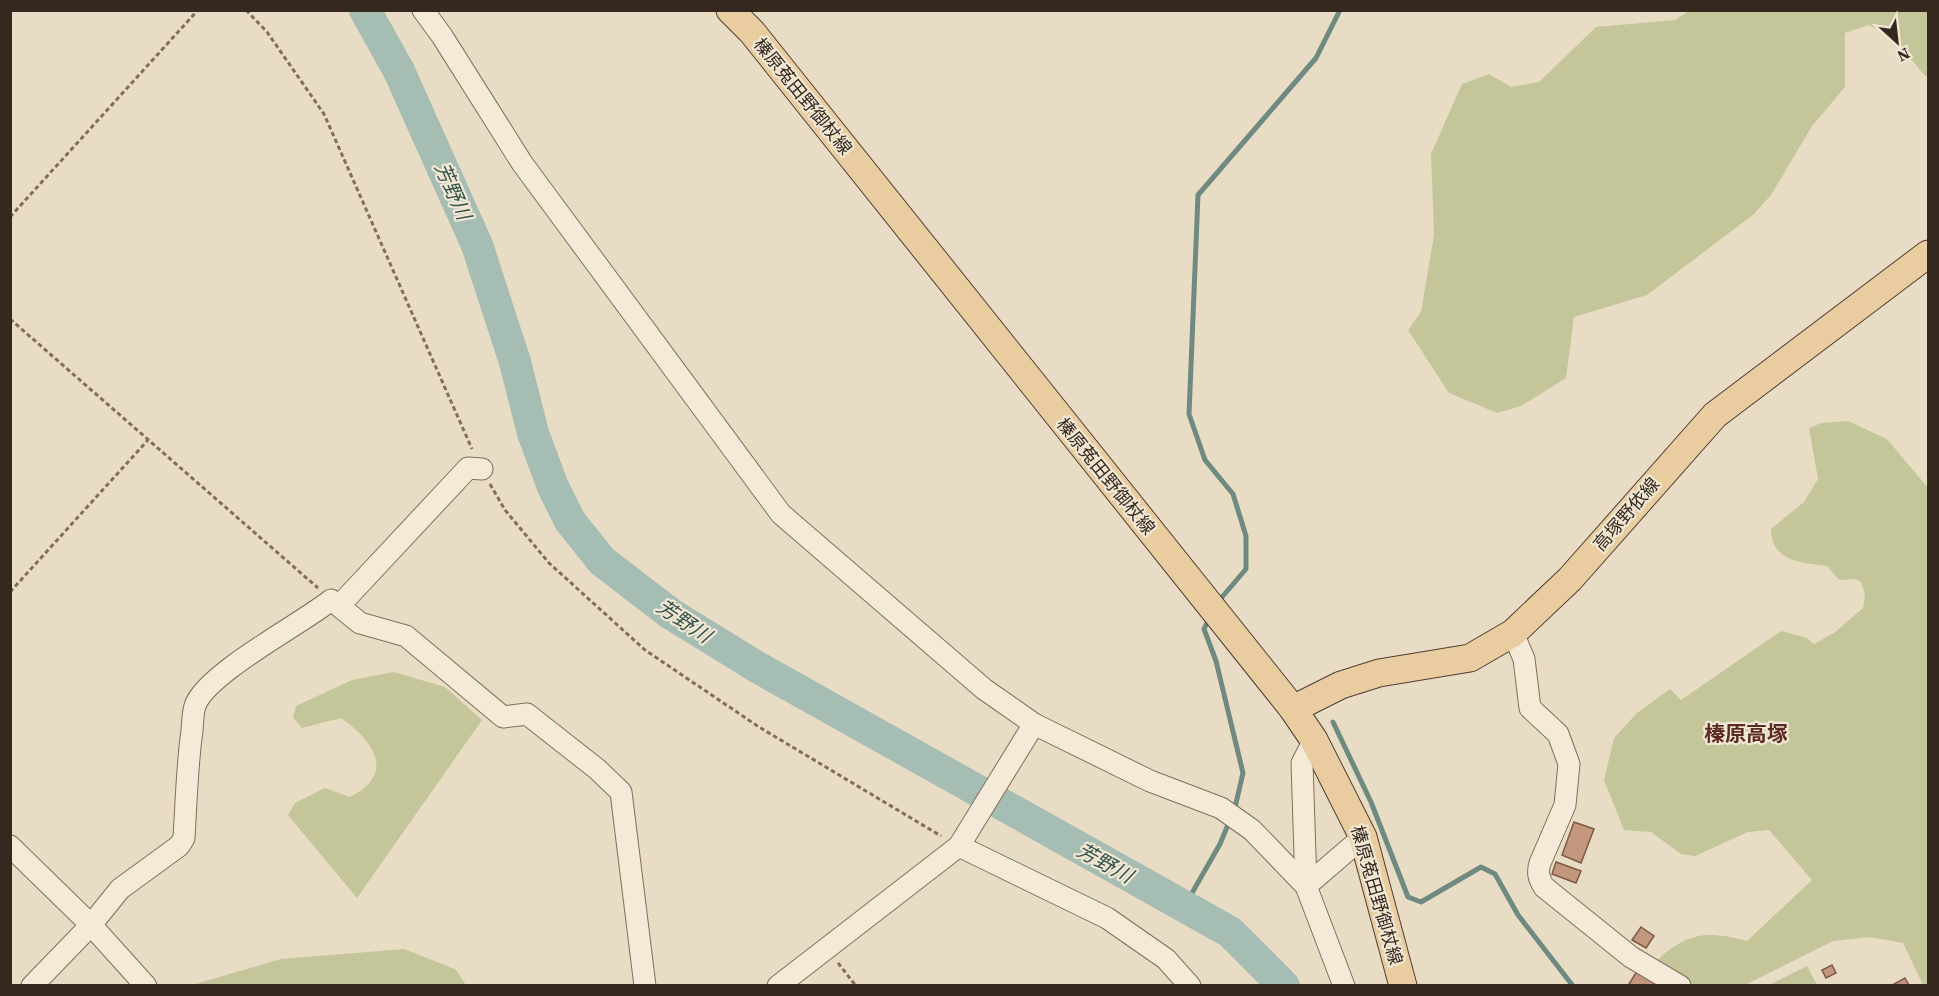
<svg xmlns="http://www.w3.org/2000/svg" width="1939" height="996" font-family="'Source Serif 4','Noto Sans JP',serif">
<style>
.green{fill:#c4c69a}
.lines{fill:none;stroke-linecap:round;stroke-linejoin:round}
.stream{stroke:#6e8a81;stroke-width:5}
.river{stroke:#a6bdb4;stroke-width:32}
.building{fill:#c3967e;stroke:#7f5845;stroke-width:1.5}
.minor-casing{stroke:#826e5d;stroke-width:23}
.major-casing{stroke:#503d31;stroke-width:29}
.path{stroke:#826e5d;stroke-width:3;stroke-dasharray:4.5 3;stroke-linecap:butt}
.minor{stroke:#f5ead7;stroke-width:21}
.major{stroke:#e9cda0;stroke-width:27}
.labels{text-anchor:middle;dominant-baseline:central;stroke-width:4.5;stroke-linejoin:round;paint-order:stroke}
.street-label{font-size:18px;fill:#34281f;stroke:#f1e7d3}
.water-label{font-size:20px;font-style:italic;fill:#30524d;stroke:#f1e7d3}
.quarter-label{font-size:21px;font-weight:bold;fill:#5c2b23;stroke:#f1e7d3}
</style>
<rect width="100%" height="100%" fill="#e9dcc5"/>
<g class="green">
<polygon points="1690,10 1928,11 1928,76 1925,76 1892,36 1868,25 1845,33 1845,87 1812,126 1771,195 1754,214 1647,295 1574,317 1566,378 1521,406 1497,413 1449,393 1408,330 1421,312 1434,235 1431,154 1462,84 1489,74 1511,87 1539,82 1596,27 1675,20"/>
<path d="M1848 421 1887 439 1928 488V985H1923L1903 943 1869 937 1833 941 1745 985H1689L1655 962C1687 933 1705 930 1747 941L1812 880 1769 830 1748 832 1695 856 1681 854 1651 832 1624 830 1604 780 1614 738 1637 713 1670 689 1681 700 1781 631 1807 638 1814 644 1834 633 1863 608 1865 594 1861 582 1855 579 1839 580 1827 566C1801 563 1771 561 1771 529L1804 502 1818 479 1809 428 1821 423Z"/>
<path d="M394 672 445 687 482 720 357 898 288 815 295 803 325 788 350 797C397 774 373 740 341 718L302 728 293 718 296 706 352 680Z"/>
<polygon points="404,949 455,969 466,985 192,985 281,959"/>
<polygon points="1807,966 1817,985 1769,985"/>
</g>
<g class="lines">
<g class="stream">
<polyline points="1217,603 1246,569 1246,536 1233,494 1205,460 1189,414 1198,195 1316,58 1340,10"/>
<polyline points="1209,619 1204,629 1216,661 1243,773 1234,812"/>
<polyline points="1333,722 1371,802 1408,897 1421,902 1481,867 1495,874 1518,915 1573,986"/>
<polyline points="1184,907 1220,844 1230,820"/>
</g>
<polyline class="river" points="365,10 399,71 477,245 515,362 533,433 553,487 570,521 602,561 671,614 757,667 1230,932 1284,986"/>
</g>
<g class="building">
<polygon points="1574,822 1594,829 1581,863 1562,855"/>
<polygon points="1556,862 1581,871 1576,883 1552,874"/>
<polygon points="1641,927 1654,936 1646,948 1632,940"/>
<polygon points="1832,965 1836,973 1826,978 1822,970"/>
<polygon points="1637,971 1659,986 1632,986 1629,984"/>
<polygon points="1905,978 1909,985 1895,986 1894,984"/>
</g>
<g class="lines">
<g class="minor-casing">
<g id="minor">
<polyline points="423,10 442,36 522,163 781,514 984,689 1034,724 1150,781 1221,808 1252,830 1306,886 1344,986"/>
<polyline points="482,469 468,468 339,606 360,623 406,636 503,717 527,714 597,769 621,792 645,986"/>
<path d="M1513 633 1524 659 1530 708 1558 734 1569 764 1565 805 1540 863C1537 873 1539 879 1544 887L1631 957 1680 986"/>
<polyline points="10,846 91,925 146,986"/>
<polyline points="959,846 1107,918 1166,959 1190,986"/>
<polyline points="1306,886 1302,763 1314,740"/>
<polyline points="1306,886 1363,837"/>
<path d="M32 986 91 925 120 889 179 846 184 838C186 805 187 771 191 738 193 728 192 715 195 706 205 674 303 623 331 600"/>
<polyline points="778,986 959,846 1034,724"/>
</g>
</g>
<g class="major-casing">
<g id="major">
<polyline points="730,10 752,32 1293,709 1314,740 1363,837 1403,986"/>
<polyline points="1293,709 1341,685 1379,673 1470,658 1513,633 1570,579 1715,415 1928,254"/>
</g>
</g>
<g class="path">
<polyline points="246,10 267,32 324,114 472,449"/>
<polyline points="10,217 198,10"/>
<polyline points="10,319 318,588"/>
<polyline points="490,484 505,510 549,563 645,650 759,727 941,836"/>
<polyline points="10,592 148,440"/>
<polyline points="838,963 856,986"/>
</g>
<use href="#minor" class="minor"/>
<use href="#major" class="major"/>
</g>
<g class="labels">
<g class="street-label">
<text transform="translate(803 96) rotate(51)">榛原菟田野御杖線</text>
<text transform="translate(1106 476) rotate(51)">榛原菟田野御杖線</text>
<text transform="translate(1626 514) rotate(-49)">高塚野依線</text>
<text transform="translate(1377 895) rotate(74)">榛原菟田野御杖線</text>
</g>
<g class="water-label">
<text transform="translate(453 191) rotate(66)">芳野川</text>
<text transform="translate(684 621) rotate(34)">芳野川</text>
<text transform="translate(1105 863) rotate(29)">芳野川</text>
</g>
<g class="quarter-label">
<text x="1746" y="733">榛原高塚</text>
</g>
</g>
<rect width="1939" height="996" fill="none" stroke="#34281f" stroke-width="24"/>
<g transform="translate(1897 42) rotate(153)" stroke="#f1e7d3" stroke-width="4.5" paint-order="stroke">
<path d="M0-4.5L10 22L0 15L-10 22Z" fill="#34281f"/>
<text y="-9" font-size="16" font-weight="bold" text-anchor="middle" fill="#34281f">N</text>
</g>
</svg>
